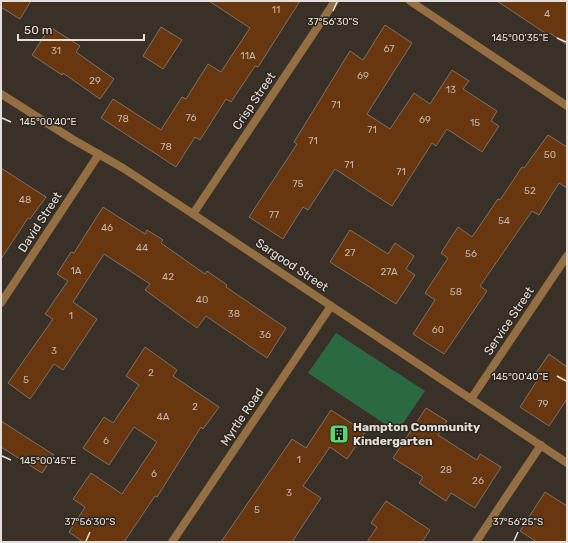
<svg xmlns="http://www.w3.org/2000/svg" width="568" height="543" font-family="Rubik,sans-serif">
<style>
.green{fill:#2b6942}
.building{fill:#68360f;stroke:#7d7068}
.lines{fill:none;stroke-linecap:round;stroke-linejoin:round}
.minor{stroke:#936f43;stroke-width:8}
.ticks{fill:none;stroke:#e4dfd9;stroke-width:1.5}
.labels{text-anchor:middle;dominant-baseline:central;stroke-width:3;stroke-linejoin:round;paint-order:stroke}
.number-label{font-size:10px;fill:#c5b5a6}
.street-label{font-size:12px;fill:#e4dfd9;stroke:#2f271e}
.poi-label{font-size:12px;font-weight:bold;fill:#e4dfd9;stroke:#2f271e;text-anchor:start}
.ticks-label{font-size:10px;text-anchor:middle;fill:#e4dfd9;stroke:#2f271e;stroke-width:3;stroke-linejoin:round;paint-order:stroke}
</style>
<rect width="100%" height="100%" fill="#393127"/>
<polygon class="green" points="336,333 425,391 397,432 308,373"/>
<g class="building">
<polygon points="1,1 31,1 20,19 1,7"/>
<polygon points="209,1 300,1 258,67 255,66 231,102 226,99 200,140 195,137 176,167 101,118 113,99 161,130 182,97 186,99 208,64 221,72 250,28"/>
<polygon points="497,1 567,1 567,45 550,33 548,35"/>
<polygon points="385,25 412,43 367,114 390,129 414,93 430,104 452,70 469,81 463,89 497,111 491,121 499,126 482,152 447,129 436,146 432,143 392,206 335,169 308,210 303,207 283,239 249,217 297,144 294,142 350,51 363,60"/>
<polygon points="50,27 80,46 76,52 114,79 100,99 63,73 62,75 32,55"/>
<polygon points="161,27 182,40 163,69 143,56"/>
<polygon points="548,135 567,147 567,188 559,183 539,215 532,211 480,286 487,291 444,354 413,334 435,300 425,293 448,258 441,253 458,227 472,237 498,199 500,200 522,167 524,168"/>
<polygon points="1,168 46,197 30,219 28,218 1,259"/>
<polygon points="103,207 145,234 147,230 163,240 161,243 205,274 207,271 227,285 226,287 286,328 267,358 206,316 197,328 145,290 150,284 104,254 73,302 97,319 63,370 54,364 30,399 8,383 53,319 45,314 68,281 57,274 71,252 74,253"/>
<polygon points="350,230 388,254 395,243 414,256 406,269 415,275 396,304 330,262"/>
<polygon points="145,347 177,370 173,376 219,407 203,429 201,427 157,497 155,496 124,542 83,542 69,532 85,507 73,499 91,473 122,494 157,442 134,427 109,465 83,448 104,417 113,423 139,385 126,376"/>
<polygon points="549,354 567,367 567,399 549,426 520,407 540,376 536,373"/>
<polygon points="426,408 447,421 438,435 477,460 480,454 501,467 475,508 451,493 446,501 419,483 423,477 393,458"/>
<polygon points="331,410 365,432 347,459 330,447 303,486 321,498 292,542 221,542 292,439 306,448"/>
<polygon points="1,421 54,455 42,473 1,447"/>
<polygon points="545,492 567,506 567,542 537,542 520,531"/>
<polygon points="386,501 430,530 422,542 367,542 377,527 371,523"/>
</g>
<g class="lines">
<g class="minor">
<polyline points="410,1 567,106"/>
<polyline points="1,94 72,139 123,168 193,214 567,463"/>
<polyline points="193,214 335,1"/>
<polyline points="1,303 99,154"/>
<polyline points="471,399 567,256"/>
<polyline points="172,542 331,306"/>
<polyline points="476,542 541,445"/>
</g>
</g>
<path class="ticks" d="M333 11 337 2M557 38 566 42M2 118 11 122M557 376 566 381M2 456 11 460M86 541 90 532M514 541 518 532"/>
<defs>
<g id="building-square" transform="scale(1)"><rect x="-9" y="-9" width="18" height="18" rx="4" fill="#57d570" stroke="#2f271e"/><path d="M-4-6H4V6H1V3H-1V6H-4ZM-2.5-4.3h1.7v1.8h-1.7ZM.8-4.3h1.7v1.8H.8ZM-2.5-1h1.7V.8h-1.7ZM.8-1h1.7V.8H.8Z" fill="#111"/></g>
</defs>
<g fill-rule="evenodd">
<use href="#building-square" x="339" y="434"/>
</g>
<g class="labels">
<g class="number-label">
<text x="276" y="10">11</text>
<text x="547" y="14">4</text>
<text x="389" y="49">67</text>
<text x="56" y="51">31</text>
<text x="248" y="56">11A</text>
<text x="363" y="76">69</text>
<text x="95" y="81">29</text>
<text x="451" y="90">13</text>
<text x="336" y="105">71</text>
<text x="191" y="118">76</text>
<text x="123" y="119">78</text>
<text x="425" y="120">69</text>
<text x="475" y="123">15</text>
<text x="372" y="130">71</text>
<text x="313" y="141">71</text>
<text x="166" y="147">78</text>
<text x="550" y="155">50</text>
<text x="349" y="165">71</text>
<text x="401" y="172">71</text>
<text x="298" y="184">75</text>
<text x="530" y="191">52</text>
<text x="25" y="200">48</text>
<text x="274" y="215">77</text>
<text x="504" y="221">54</text>
<text x="107" y="228">46</text>
<text x="142" y="248">44</text>
<text x="350" y="253">27</text>
<text x="471" y="254">56</text>
<text x="76" y="271">1A</text>
<text x="389" y="272">27A</text>
<text x="168" y="277">42</text>
<text x="456" y="292">58</text>
<text x="202" y="300">40</text>
<text x="234" y="314">38</text>
<text x="71" y="316">1</text>
<text x="438" y="330">60</text>
<text x="265" y="335">36</text>
<text x="54" y="351">3</text>
<text x="151" y="373">2</text>
<text x="26" y="380">5</text>
<text x="543" y="404">79</text>
<text x="195" y="407">2</text>
<text x="163" y="417">4A</text>
<text x="106" y="441">6</text>
<text x="299" y="460">1</text>
<text x="446" y="470">28</text>
<text x="154" y="474">6</text>
<text x="478" y="481">26</text>
<text x="289" y="493">3</text>
<text x="257" y="510">5</text>
</g>
<g class="street-label">
<text transform="translate(254 101) rotate(-56)">Crisp Street</text>
<text transform="translate(40 222) rotate(-57)">David Street</text>
<text transform="translate(292 265) rotate(34)">Sargood Street</text>
<text transform="translate(509 321) rotate(-56)">Service Street</text>
<text transform="translate(242 417) rotate(-56)">Myrtle Road</text>
</g>
<g class="poi-label">
<text x="353" y="427">Hampton Community<tspan x="353" dy="14">Kindergarten</tspan></text>
</g>
</g>
<g class="ticks-label">
<text x="333" y="25">37°56'30"S</text>
<text x="520" y="41">145°00'35"E</text>
<text x="48" y="125">145°00'40"E</text>
<text x="520" y="380">145°00'40"E</text>
<text x="48" y="464">145°00'45"E</text>
<text x="90" y="525">37°56'30"S</text>
<text x="518" y="525">37°56'25"S</text>
</g>
<rect width="568" height="543" fill="none" stroke="#e4dfd9" stroke-width="4"/>
<path d="M18 34v6h126v-6" fill="none" stroke="#e4dfd9" stroke-width="2"/>
<text x="24" y="34" font-size="12" fill="#e4dfd9" stroke="#2f271e" stroke-width="3" paint-order="stroke">50 m</text>
</svg>
